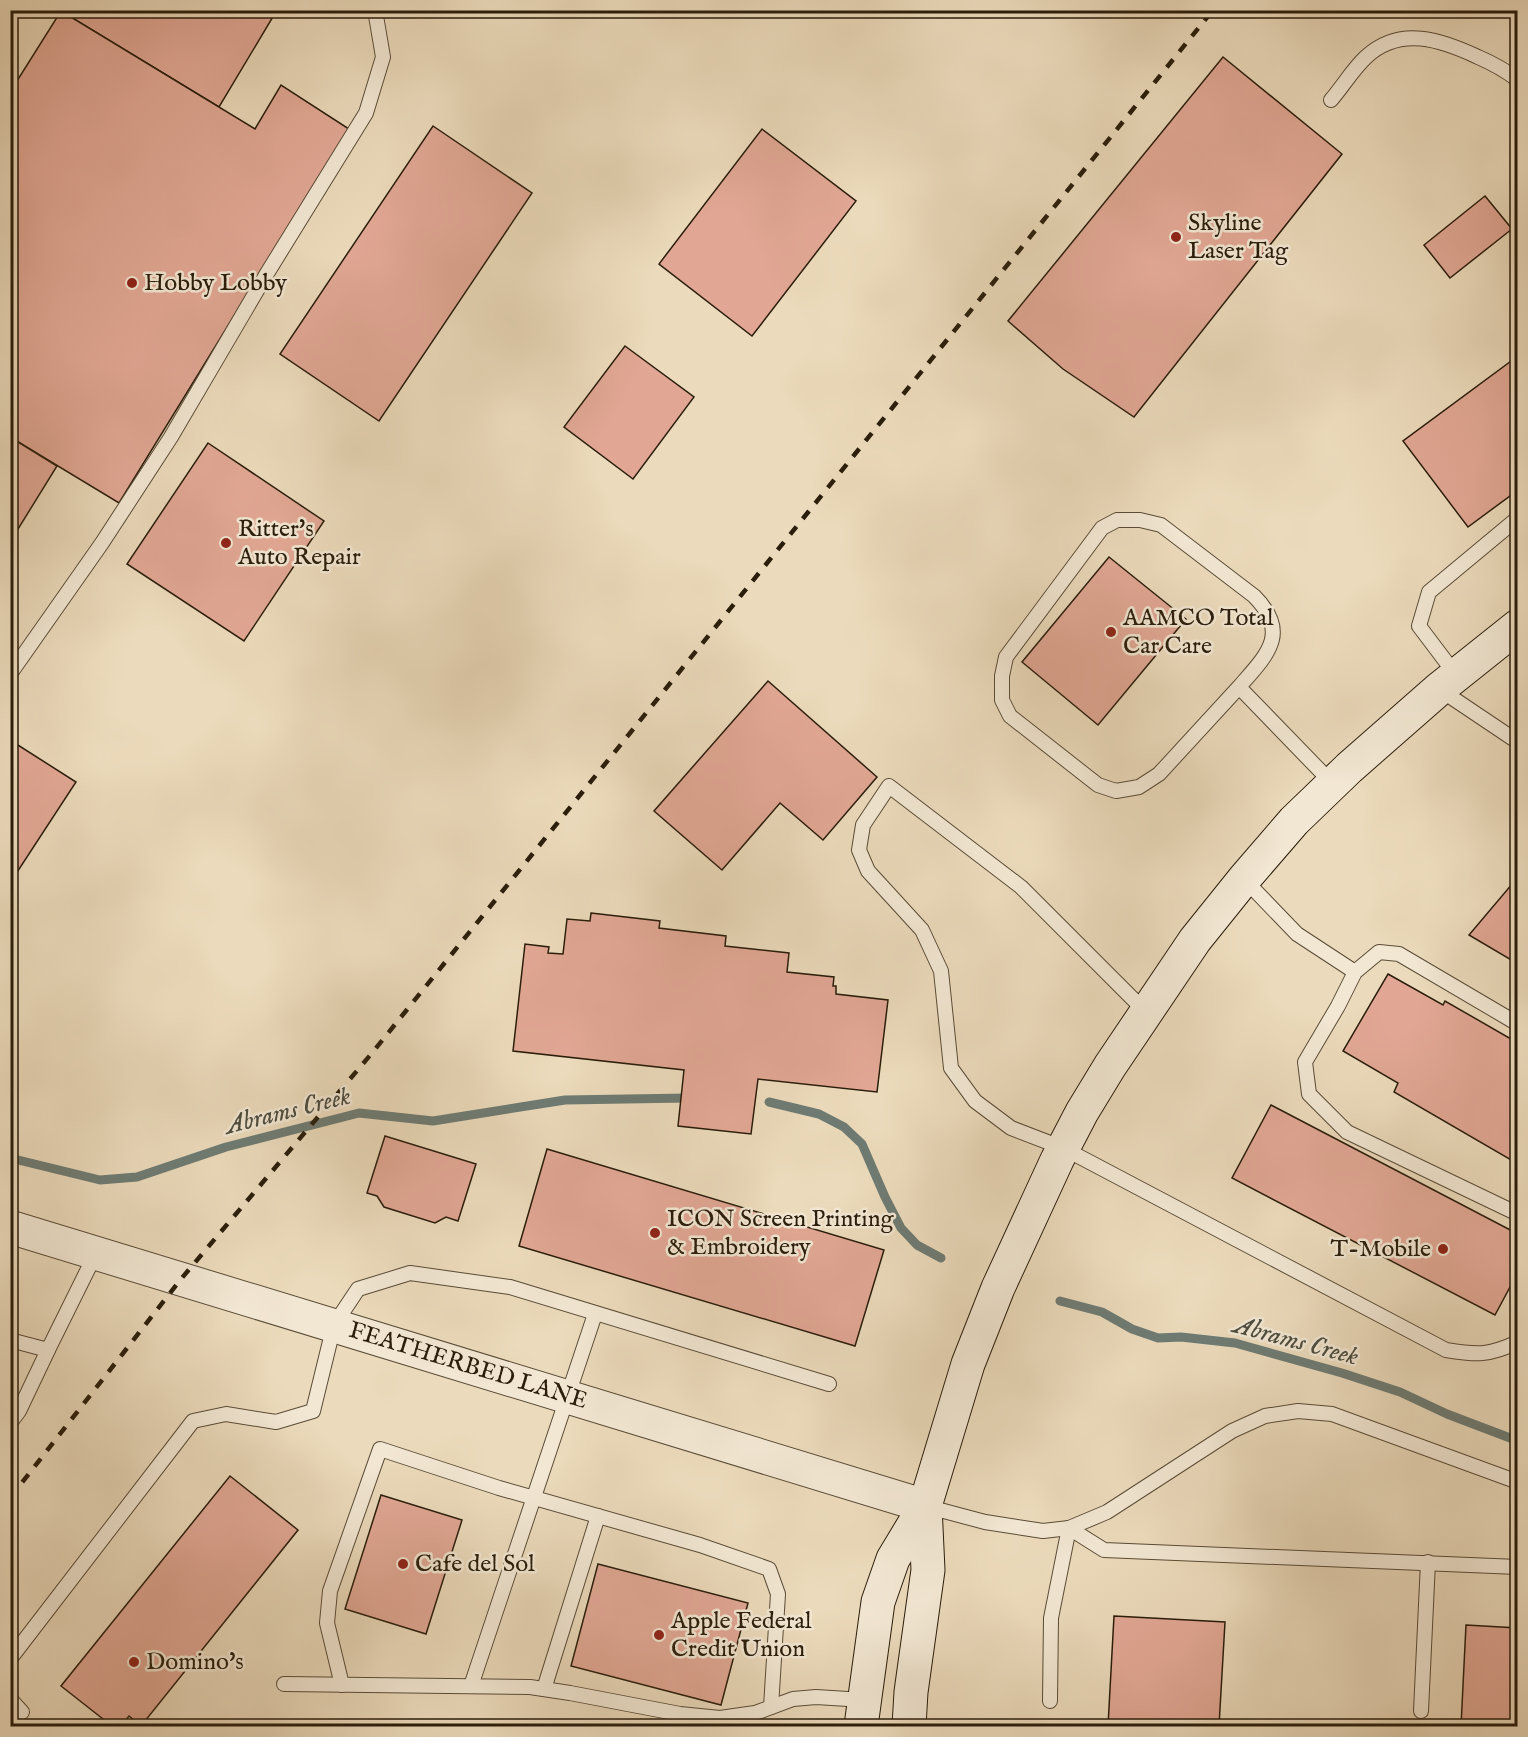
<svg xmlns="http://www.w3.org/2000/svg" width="1528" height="1737" font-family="'IM FELL English',serif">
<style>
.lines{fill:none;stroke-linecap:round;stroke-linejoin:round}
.stream{stroke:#6e7b73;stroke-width:9}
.building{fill:#e1a794;stroke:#2a1d0b;stroke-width:1.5}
.service-casing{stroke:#5a4c37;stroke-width:16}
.tertiary-casing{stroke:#5a4c37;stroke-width:35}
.secondary-casing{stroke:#2a1d0b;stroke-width:35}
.service{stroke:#f2e7d3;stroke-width:14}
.tertiary{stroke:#f2e7d3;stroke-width:33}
.secondary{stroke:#f2e7d3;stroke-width:33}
.rail{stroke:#2a1d0b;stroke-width:4.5;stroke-dasharray:10 10;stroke-linecap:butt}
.poi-dot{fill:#8f2418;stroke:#f2e7d3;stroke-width:2}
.labels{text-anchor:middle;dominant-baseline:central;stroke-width:5;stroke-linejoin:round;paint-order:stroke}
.poi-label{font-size:24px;fill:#2a1d0b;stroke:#f2e7d3;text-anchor:start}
.street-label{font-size:24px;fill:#2a1d0b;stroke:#f2e7d3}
.water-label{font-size:26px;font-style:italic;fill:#4c4c3f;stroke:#f2e7d3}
</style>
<rect width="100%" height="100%" fill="#ebdabb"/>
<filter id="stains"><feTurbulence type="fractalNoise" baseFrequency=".00333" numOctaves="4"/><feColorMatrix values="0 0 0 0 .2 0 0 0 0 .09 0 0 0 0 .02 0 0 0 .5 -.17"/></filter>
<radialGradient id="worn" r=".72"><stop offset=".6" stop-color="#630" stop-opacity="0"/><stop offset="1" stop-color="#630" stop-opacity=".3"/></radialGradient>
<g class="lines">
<g class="stream">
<polyline points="769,1102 819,1114 844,1127 862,1144 885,1197 901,1228 917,1245 941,1258"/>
<polyline points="10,1158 100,1180 137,1177 226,1147 359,1113 433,1121 565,1100 688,1098"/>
<polyline points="1060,1301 1102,1312 1132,1329 1158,1338 1181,1337 1235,1343 1342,1373 1400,1392 1447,1414 1518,1441"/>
</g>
</g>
<g class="building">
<polygon points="79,10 277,10 219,107 74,19"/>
<polygon points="61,11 255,129 281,85 349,129 119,503 10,437 10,92"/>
<polygon points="1223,57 1342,154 1134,417 1063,369 1008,321"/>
<polygon points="433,126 532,193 379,421 280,354"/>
<polygon points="762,129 856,201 752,336 659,264"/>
<polygon points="1485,196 1512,229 1450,278 1424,245"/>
<polygon points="625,346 694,397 633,479 564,427"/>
<polygon points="1518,356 1518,490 1468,527 1403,441"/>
<polygon points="10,437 57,466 10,542"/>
<polygon points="208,443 324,521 244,641 127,564"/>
<polygon points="1109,557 1186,619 1098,725 1022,662"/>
<polygon points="768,681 877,777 823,840 780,803 722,870 654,811"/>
<polygon points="10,740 76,782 10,883"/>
<polygon points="1518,877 1518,964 1469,935"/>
<polygon points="591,913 660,921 659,928 726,936 725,946 789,953 787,972 834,977 833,986 836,986 836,994 888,1000 877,1092 758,1079 751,1134 678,1126 684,1070 513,1051 525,944 549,947 548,953 563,954 567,919 590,921"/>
<polygon points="1388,974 1443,1005 1445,1001 1518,1043 1518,1164 1394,1092 1398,1083 1343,1051"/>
<polygon points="1271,1105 1518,1234 1518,1272 1495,1315 1232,1178"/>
<polygon points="385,1136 476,1164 458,1221 446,1217 435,1223 384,1207 377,1196 367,1193"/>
<polygon points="547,1149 884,1250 855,1346 519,1246"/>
<polygon points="230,1476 298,1530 141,1726 129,1716 121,1726 112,1726 61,1686"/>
<polygon points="381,1495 462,1520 426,1634 345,1609"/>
<polygon points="598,1564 748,1603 721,1705 571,1666"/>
<polygon points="1114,1616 1225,1622 1219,1726 1108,1726"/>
<polygon points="1466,1625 1518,1628 1518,1726 1461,1726"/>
</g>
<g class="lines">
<g class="service-casing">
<g id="service">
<path d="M1331 100C1343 86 1353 69 1366 57 1400 25 1442 40 1478 57 1492 63 1505 70 1518 80"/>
<polyline points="10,674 102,543 171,437 266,275 366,113 383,57 375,10"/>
<polyline points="1456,675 1419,626 1429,592 1518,518"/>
<path d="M1239 687 1159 774 1139 787 1116 791 1098 785 1010 716 1002 700V676L1006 657 1102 528 1117 520H1140L1161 525 1254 596C1291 633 1267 655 1239 687L1333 784"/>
<polyline points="1439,689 1518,742"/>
<polyline points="1244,879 1297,934 1355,972"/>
<path d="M1146 1012 1021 887 889 786 863 825 859 850 868 871 922 930 941 971 951 1068 975 1101 1011 1128 1063 1148 1446 1350C1477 1355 1488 1356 1518 1342"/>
<polyline points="1518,1024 1399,954 1379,952 1355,972 1338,1006 1305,1062 1309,1094 1347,1132 1518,1214"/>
<polyline points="10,1340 48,1350 96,1253"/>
<polyline points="10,1423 19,1411 48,1350"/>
<polyline points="925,1506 985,1522 1043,1531 1069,1528 1107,1512 1232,1431 1265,1416 1298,1411 1332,1414 1518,1482"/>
<polyline points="10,1659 193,1421 226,1414 276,1422 313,1411 334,1325 358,1289 410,1273 510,1287 829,1384"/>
<polyline points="284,1684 530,1687 570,1693 680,1714 720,1718 755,1713 793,1699 816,1697 864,1700"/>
<polyline points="342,1685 327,1623 330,1591 380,1449 499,1488 700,1545 769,1569 778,1594 771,1707"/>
<polyline points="471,1686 595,1314"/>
<polyline points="544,1689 598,1516"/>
<polyline points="10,1699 22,1712"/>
<polyline points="1050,1701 1051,1618 1069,1528 1104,1550 1518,1567"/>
<polyline points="1421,1711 1428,1562"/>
</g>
</g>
<g class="tertiary-casing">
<path id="tertiary" d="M10 1227C316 1320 620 1413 925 1506"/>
</g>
<g class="secondary-casing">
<g id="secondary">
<polyline points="861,1726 878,1602 893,1559 925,1506 968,1364 998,1288 1057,1160 1082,1112 1110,1066 1195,940 1244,879 1294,821 1349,768 1439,689 1518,626"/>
<polyline points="909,1726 911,1692 928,1570 925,1506"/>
</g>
</g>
<use href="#service" class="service"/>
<use href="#tertiary" class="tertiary"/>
<use href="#secondary" class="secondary"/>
<polyline class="rail" points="10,1498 181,1279 372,1053 1213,10"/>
</g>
<g class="poi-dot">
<circle cx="1176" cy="237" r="6"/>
<circle cx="132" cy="283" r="6"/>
<circle cx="226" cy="543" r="6"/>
<circle cx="1111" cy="632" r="6"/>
<circle cx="655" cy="1233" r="6"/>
<circle cx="1443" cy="1249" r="6"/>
<circle cx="403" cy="1564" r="6"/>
<circle cx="659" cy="1635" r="6"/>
<circle cx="134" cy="1662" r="6"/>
</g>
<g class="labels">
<g class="poi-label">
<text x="1188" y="223">Skyline<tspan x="1188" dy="28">Laser Tag</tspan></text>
<text x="144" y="283">Hobby Lobby</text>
<text x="238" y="529">Ritter's<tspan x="238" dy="28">Auto Repair</tspan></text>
<text x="1123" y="618">AAMCO Total<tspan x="1123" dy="28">Car Care</tspan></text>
<text x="667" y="1219">ICON Screen Printing<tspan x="667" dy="28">&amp; Embroidery</tspan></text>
<text x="1431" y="1249" text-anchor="end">T-Mobile</text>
<text x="415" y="1564">Cafe del Sol</text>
<text x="671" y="1621">Apple Federal<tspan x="671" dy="28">Credit Union</tspan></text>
<text x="146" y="1662">Domino's</text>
</g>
<g class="street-label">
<text transform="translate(468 1366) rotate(17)">FEATHERBED LANE</text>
</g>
<g class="water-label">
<text transform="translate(288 1111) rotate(-14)">Abrams Creek</text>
<text transform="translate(1296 1341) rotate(15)">Abrams Creek</text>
</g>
</g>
<rect width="1528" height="1737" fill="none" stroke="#ebdabb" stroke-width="36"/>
<rect x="12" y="12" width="1504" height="1713" fill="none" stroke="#2a1d0b" stroke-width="3"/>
<rect x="18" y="18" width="1492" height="1701" fill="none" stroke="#2a1d0b" stroke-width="1.5"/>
<rect width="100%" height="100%" filter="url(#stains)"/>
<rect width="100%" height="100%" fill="url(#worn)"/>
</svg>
